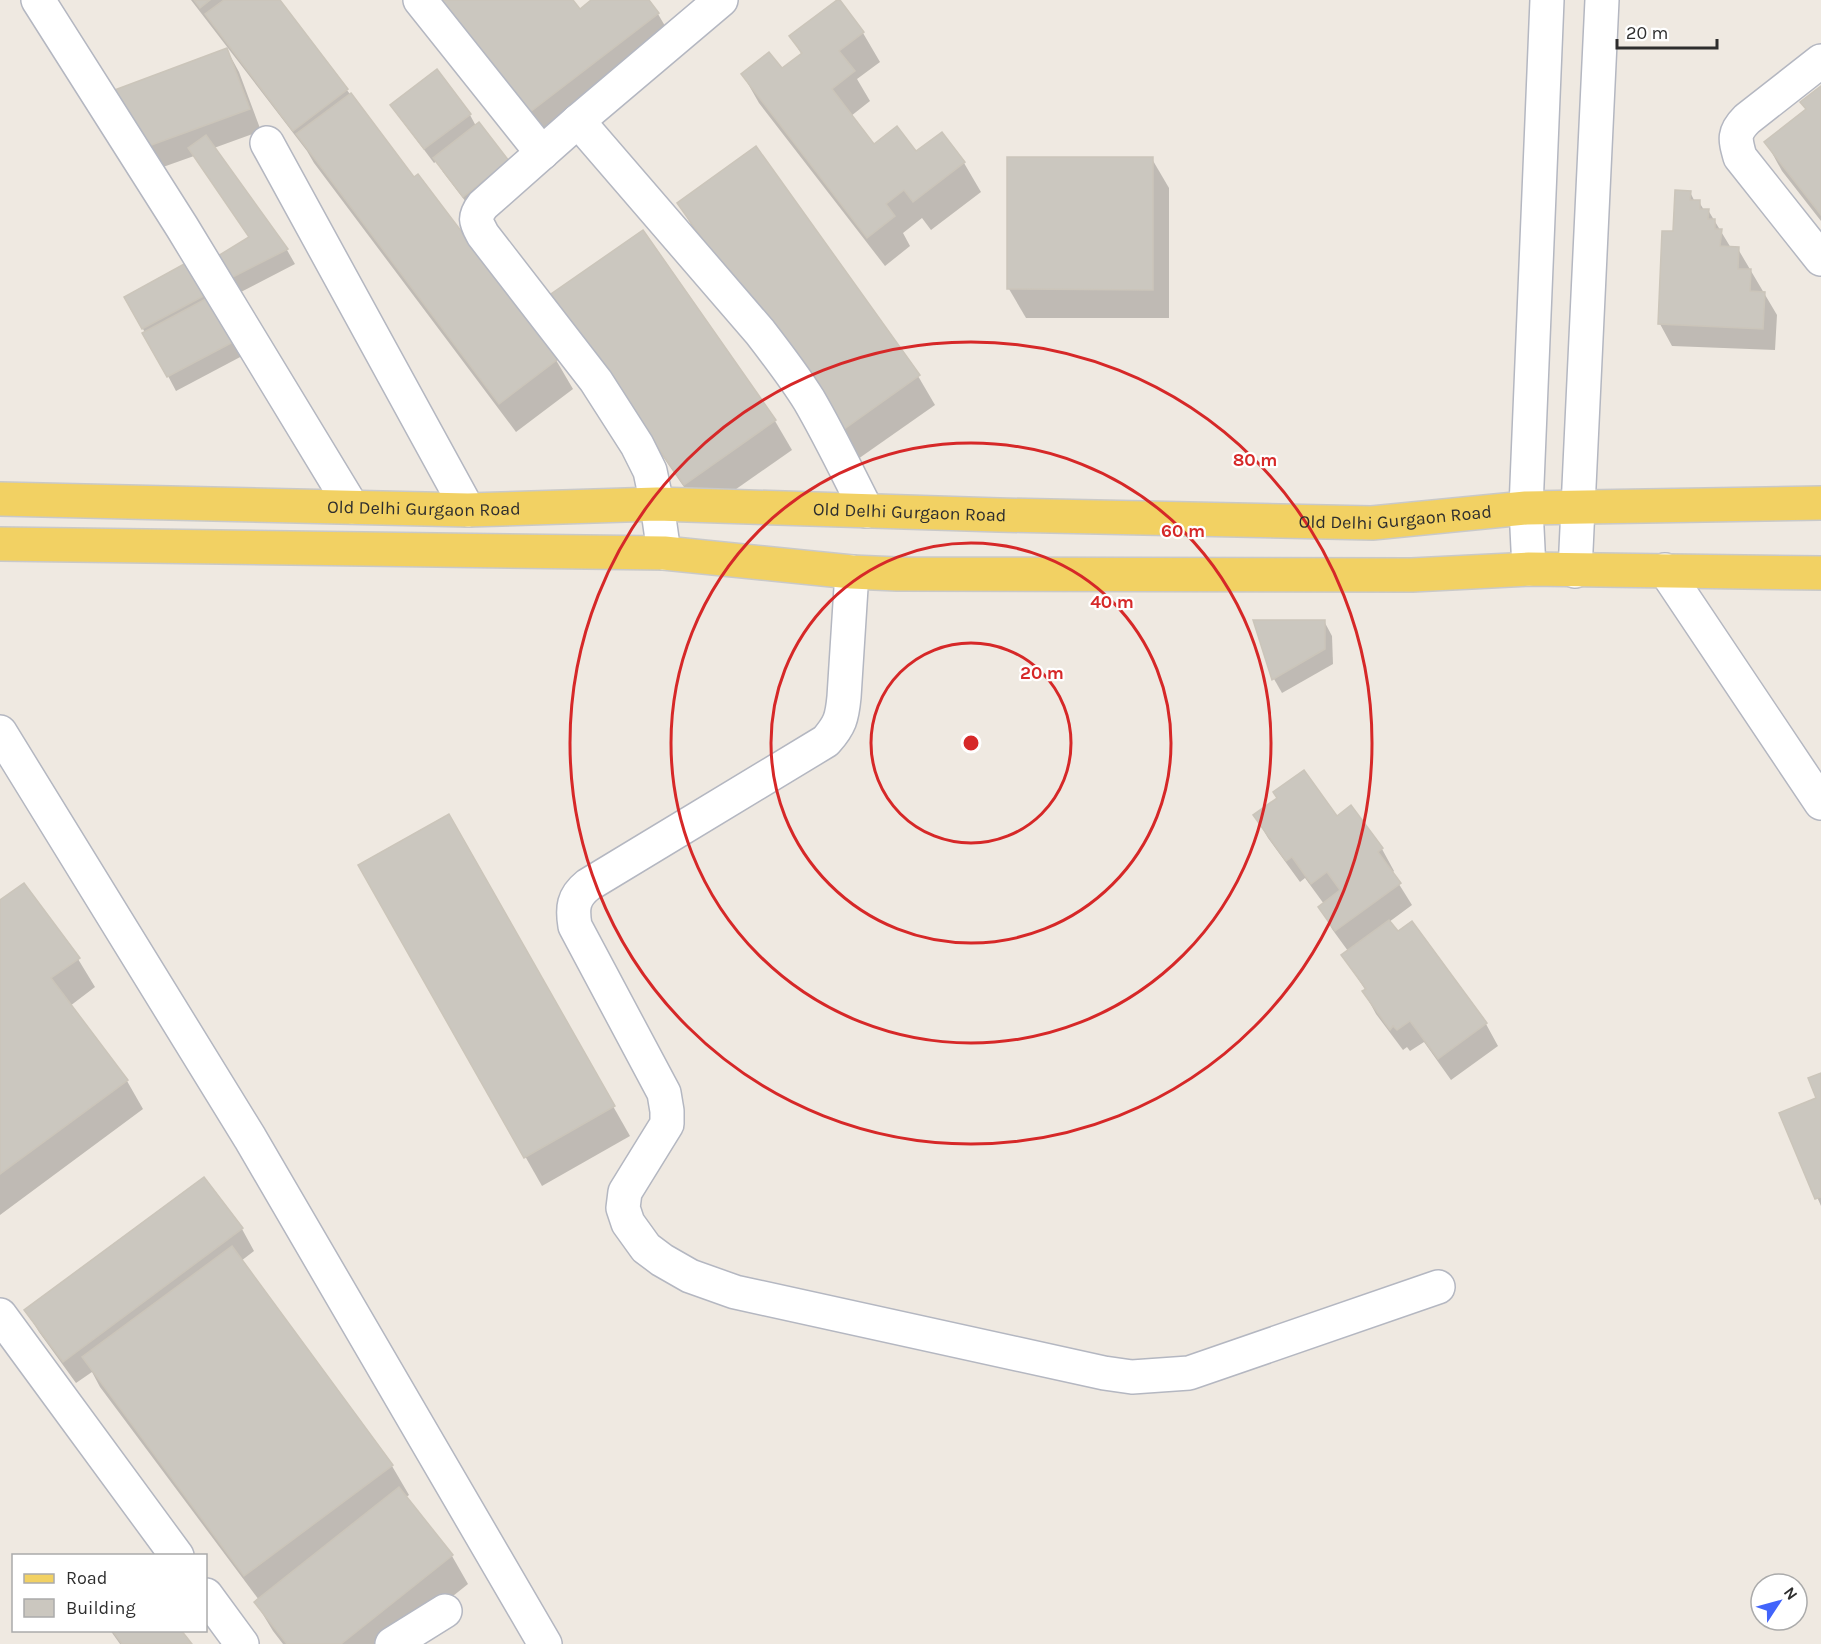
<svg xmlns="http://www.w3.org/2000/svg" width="1821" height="1644" font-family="Karla,sans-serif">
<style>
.shadow{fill:#0003}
.building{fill:#cbc7bf;stroke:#cbc5ba;stroke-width:1.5}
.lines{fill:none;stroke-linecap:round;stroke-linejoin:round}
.minor-casing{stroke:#b4b7c1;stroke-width:36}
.major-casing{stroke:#c9c9c9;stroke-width:36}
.minor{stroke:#fff;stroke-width:33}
.major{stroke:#f2d163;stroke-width:33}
.ring{fill:none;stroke:#d62828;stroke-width:3}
.labels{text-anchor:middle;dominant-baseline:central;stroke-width:4.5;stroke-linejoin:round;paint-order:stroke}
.street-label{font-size:18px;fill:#2e2e2e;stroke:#fff}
.centre{fill:#d62828;stroke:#fff;stroke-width:3}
.ring-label{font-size:18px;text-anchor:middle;font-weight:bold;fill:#d62828;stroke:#fff;stroke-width:4.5;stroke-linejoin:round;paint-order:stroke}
</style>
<rect width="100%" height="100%" fill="#efe9e1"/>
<g class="shadow">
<polygon points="191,0 279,0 414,179 556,360 573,389 516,432 314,163 307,151"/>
<polygon points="427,0 571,0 580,11 594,0 647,0 658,14 675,43 538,147"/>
<polygon points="839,1 863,33 880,62 857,79 870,101 851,116 874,146 916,154 941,134 964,163 981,192 931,230 922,218 903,233 910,246 885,266 759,103 743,75 782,70 802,55 791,37"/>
<polygon points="227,50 239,72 261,131 214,148 287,250 295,264 237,294 223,274 250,238 194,156 149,172 136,151"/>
<polygon points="437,72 470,115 476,126 508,162 472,210 443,172 437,161 434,163 401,119 392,105"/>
<polygon points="1821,88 1821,221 1782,171 1766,142 1807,110"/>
<polygon points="1152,159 1169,188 1169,318 1026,318 1009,289"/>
<polygon points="1690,192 1695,202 1699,202 1704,210 1708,210 1731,248 1738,249 1777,315 1775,350 1672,346 1660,324 1674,233"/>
<polygon points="679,203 918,376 935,405 858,459 695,232"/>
<polygon points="643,232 775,421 792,450 702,513 570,323 553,294"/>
<polygon points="195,260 244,355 176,391 126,297"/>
<polygon points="1324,621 1332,636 1333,664 1282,693 1274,679 1255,622"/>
<polygon points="1351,807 1382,849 1394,871 1392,873 1412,905 1389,922 1486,1024 1498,1046 1451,1080 1424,1042 1410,1051 1407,1047 1403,1050 1376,1014 1364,992 1366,991 1343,955 1348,951 1332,929 1320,907 1324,904 1305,878 1300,882 1268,838 1255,816 1337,818"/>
<polygon points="448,816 630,1136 542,1186 360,866"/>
<polygon points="0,901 78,959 95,987 70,1006 127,1081 143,1109 0,1215"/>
<polygon points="1821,1074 1821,1206 1781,1114 1818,1098"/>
<polygon points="204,1179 242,1229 254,1251 241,1261 392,1466 409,1495 405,1498 452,1556 468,1584 393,1644 283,1644 273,1631 256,1603 259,1600 100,1387 92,1372 76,1383 39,1332 26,1311"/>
<polygon points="110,1630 180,1630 190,1644 120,1644"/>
</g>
<g class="building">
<polygon points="194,0 210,0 200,8"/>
<polygon points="224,0 280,0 348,89 293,131 205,14"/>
<polygon points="430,0 573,0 580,9 591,0 649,0 659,13 521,119"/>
<polygon points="837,0 840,0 864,32 839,51 855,71 832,89 874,144 897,126 916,151 942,132 965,162 913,202 904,190 886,204 895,216 867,238 741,74 769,52 782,68 802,53 789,36"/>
<polygon points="227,48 250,109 135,151 112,91"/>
<polygon points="437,69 471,114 424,149 390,105"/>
<polygon points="1821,86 1821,215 1764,142 1806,109 1800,102"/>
<polygon points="351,93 414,177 418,174 558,359 499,404 296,134"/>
<polygon points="479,122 509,161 463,197 433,158"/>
<polygon points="206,135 288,249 227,280 213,259 249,237 188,148"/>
<polygon points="756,146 920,375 840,432 677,203"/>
<polygon points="1007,157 1153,157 1153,290 1007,289"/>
<polygon points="1675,190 1691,191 1690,200 1700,200 1700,209 1709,209 1708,219 1715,219 1715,229 1722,229 1720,246 1739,247 1738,269 1751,269 1750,291 1765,292 1763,329 1658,324 1662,231 1673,231"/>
<polygon points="643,230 776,420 684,485 551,294"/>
<polygon points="195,258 213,291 142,329 124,297"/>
<polygon points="213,295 237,340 167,377 142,333"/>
<polygon points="1253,620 1325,620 1325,649 1272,680"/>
<polygon points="1304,770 1337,816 1351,805 1383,848 1378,852 1401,883 1335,931 1318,907 1340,890 1327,872 1311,884 1292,857 1286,861 1253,815 1277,798 1273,792"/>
<polygon points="449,814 615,1106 524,1158 358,865"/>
<polygon points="24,883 80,958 51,978 128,1080 0,1174 0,900"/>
<polygon points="1389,920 1398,931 1412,921 1487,1023 1438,1059 1410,1021 1397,1030 1393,1026 1390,1030 1362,991 1366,989 1341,955"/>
<polygon points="1821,1073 1821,1197 1815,1199 1779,1113 1816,1098 1808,1078"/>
<polygon points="204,1177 243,1228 63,1362 24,1310"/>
<polygon points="232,1246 393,1465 244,1576 82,1357"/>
<polygon points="399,1487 453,1555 341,1644 287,1644 254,1602"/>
<polygon points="112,1630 181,1630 192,1644 122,1644"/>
</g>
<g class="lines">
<g class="minor-casing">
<g id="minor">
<polyline points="38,0 182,227 352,507"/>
<polyline points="420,0 542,153"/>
<path d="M1821 61 1747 119C1733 133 1735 139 1740 157L1821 259"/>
<path d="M578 121 760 332C777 354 794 376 809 400 830 436 848 474 867 511"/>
<polyline points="267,143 468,510"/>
<path d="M664 553 657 504 650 471 637 445 596 381 483 235C476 222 473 218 483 205L578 121 721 0"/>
<polyline points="1529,569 1526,508 1547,0"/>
<polyline points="1665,570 1821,803"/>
<polyline points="1575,571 1602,0"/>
<path d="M852 572 844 697C842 718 840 725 826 741L588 885C573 897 572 908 575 926L664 1093 667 1111V1124L625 1192 623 1208 628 1223 646 1248 662 1260 690 1276 735 1292 1104 1373 1132 1377 1189 1373 1438 1287"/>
<polyline points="0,732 250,1138 545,1644"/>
<polyline points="0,1315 177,1556"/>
<polyline points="206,1595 242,1644"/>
<polyline points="392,1644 445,1611"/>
</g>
</g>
<g class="major-casing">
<g id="major">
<path id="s1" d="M0 499 468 510 657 504 999 515 1372 523 1526 508 1821 503"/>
<polyline points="0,544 664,553 852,572 897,574 1412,575 1529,569 1821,573"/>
</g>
</g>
<use href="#minor" class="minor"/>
<use href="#major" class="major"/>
</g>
<g class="ring">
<circle cx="971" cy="743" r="100"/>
<circle cx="971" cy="743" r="200"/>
<circle cx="971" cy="743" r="300"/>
<circle cx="971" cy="743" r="401"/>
</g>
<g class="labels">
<g class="street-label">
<text stroke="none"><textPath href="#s1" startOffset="424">Old Delhi Gurgaon Road</textPath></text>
<text stroke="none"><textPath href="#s1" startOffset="910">Old Delhi Gurgaon Road</textPath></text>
<text stroke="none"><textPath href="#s1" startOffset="1396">Old Delhi Gurgaon Road</textPath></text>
</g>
</g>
<circle cx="971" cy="743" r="9" class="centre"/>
<g class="ring-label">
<text x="1255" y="466">80 m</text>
<text x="1183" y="537">60 m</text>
<text x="1112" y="608">40 m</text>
<text x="1042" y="679">20 m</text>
</g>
<rect x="12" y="1554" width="195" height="78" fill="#ffffff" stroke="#ababab" stroke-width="1.5"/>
<rect x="24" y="1574" width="30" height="9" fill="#f2d163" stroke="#ababab" stroke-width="1.5"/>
<text x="66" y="1584" font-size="18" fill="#2e2e2e">Road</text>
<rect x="24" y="1599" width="30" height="18" fill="#cbc7bf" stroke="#ababab" stroke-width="1.5"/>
<text x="66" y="1614" font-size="18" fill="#2e2e2e">Building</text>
<g transform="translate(1779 1602) rotate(54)"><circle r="28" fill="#ffffff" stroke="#ababab" stroke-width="1.5"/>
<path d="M0-4.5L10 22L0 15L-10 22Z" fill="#4264fb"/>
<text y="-9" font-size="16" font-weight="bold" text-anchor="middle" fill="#2e2e2e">N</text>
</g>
<path d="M1617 39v9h100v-9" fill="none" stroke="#2e2e2e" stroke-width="3"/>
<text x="1626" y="39" font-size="18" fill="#2e2e2e" stroke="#ffffff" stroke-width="4.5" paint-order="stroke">20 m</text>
</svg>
